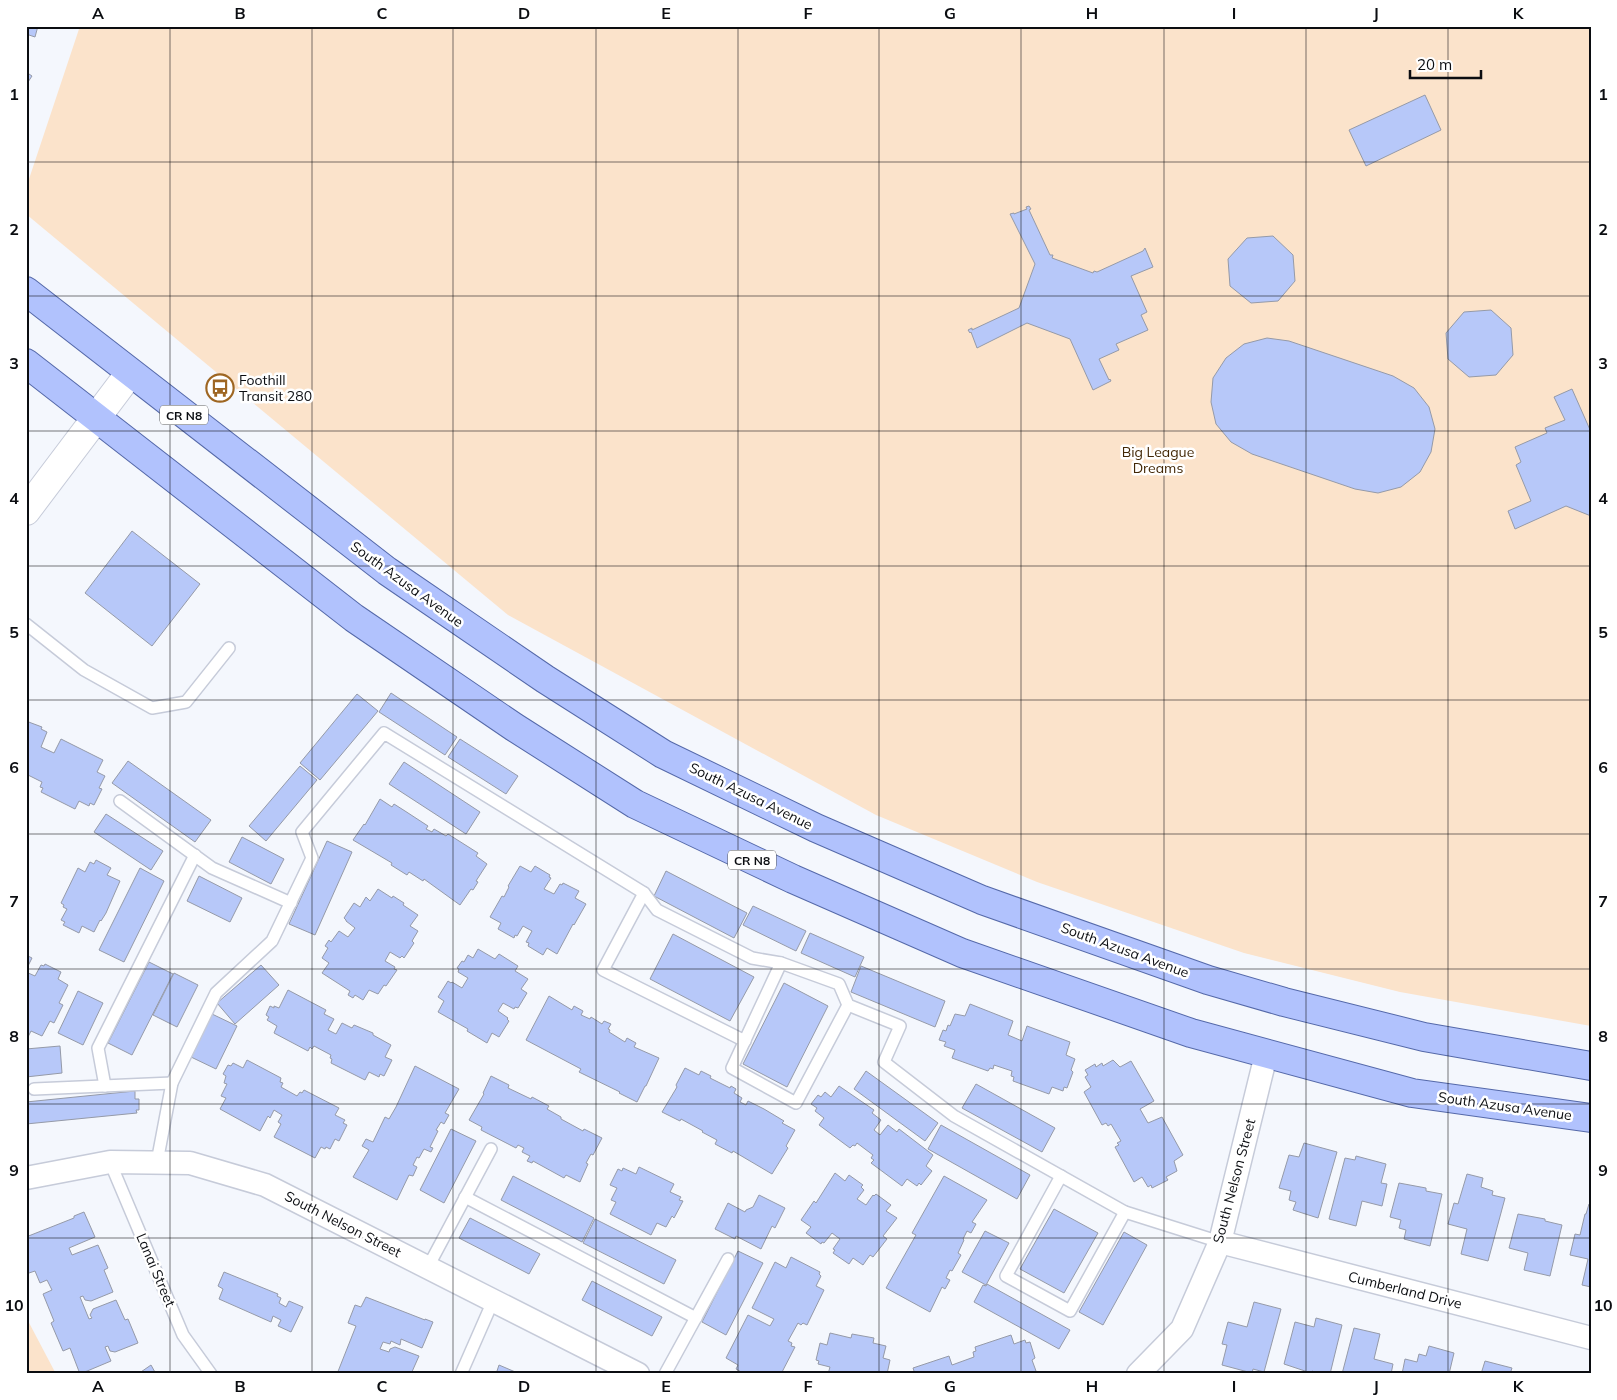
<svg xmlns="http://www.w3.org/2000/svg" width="1617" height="1400" font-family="Mulish,sans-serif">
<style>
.green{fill:#fbe3cb}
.building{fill:#b7c8f9;stroke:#959aa8}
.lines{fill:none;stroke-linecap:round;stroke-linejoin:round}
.service-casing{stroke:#c6cbd9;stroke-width:14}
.minor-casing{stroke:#c6cbd9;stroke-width:25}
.tertiary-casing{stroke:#c6cbd9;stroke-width:30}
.primary-casing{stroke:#5569a9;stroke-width:30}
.service{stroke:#fff;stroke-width:11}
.minor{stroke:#fff;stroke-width:22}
.tertiary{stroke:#fff;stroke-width:28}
.primary{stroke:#b1c2fd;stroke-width:28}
.grid{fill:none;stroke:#0b0d11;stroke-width:1;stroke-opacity:0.55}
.labels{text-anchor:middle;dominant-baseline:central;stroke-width:5;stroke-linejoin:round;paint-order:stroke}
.shield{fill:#fff;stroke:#545658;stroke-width:1}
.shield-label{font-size:12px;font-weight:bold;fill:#0b0d11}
.poi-label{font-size:14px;fill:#0b0d11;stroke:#fff;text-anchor:start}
.park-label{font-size:14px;fill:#422705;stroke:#fff}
.street-label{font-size:14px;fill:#0b0d11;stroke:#fff}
.neatline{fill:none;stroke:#0b0d11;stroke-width:2}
.grid-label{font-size:16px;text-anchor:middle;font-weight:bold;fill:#0b0d11}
</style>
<rect width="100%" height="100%" fill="#f4f7fd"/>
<g class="green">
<polygon points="80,26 1591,26 1591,1026 1400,992 1244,953 1037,882 876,815 508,615 26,214 26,188"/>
<polygon points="26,1317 56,1374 26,1374"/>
</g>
<g class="building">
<polygon points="26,26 38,26 35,37 26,34"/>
<polygon points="26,72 32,76 26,85"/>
<polygon points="1425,95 1441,130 1366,166 1349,130"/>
<polygon points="1029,206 1031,209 1029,210 1050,255 1053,255 1052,258 1093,273 1094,271 1097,272 1143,251 1145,248 1153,267 1131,276 1147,312 1141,315 1148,330 1116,344 1119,350 1099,359 1109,380 1110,379 1111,381 1093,390 1070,339 1027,323 977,348 971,332 970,333 968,330 972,328 972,330 1019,308 1035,264 1010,214 1014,213 1014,214 1027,209 1026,207"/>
<polygon points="1273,236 1293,255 1295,281 1278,301 1251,303 1230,286 1228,259 1247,238"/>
<polygon points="1491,310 1511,328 1513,355 1496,375 1469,377 1448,359 1446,333 1464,312"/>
<polygon points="1267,338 1289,341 1393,376 1414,388 1429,407 1435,429 1431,452 1420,472 1401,487 1378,493 1355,489 1252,454 1231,442 1216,424 1211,402 1213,378 1226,358 1244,344"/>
<polygon points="1572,389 1591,432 1591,516 1566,506 1515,529 1508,511 1531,501 1516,465 1521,462 1515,447 1547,433 1545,428 1565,420 1554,397"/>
<polygon points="132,531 200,584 152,646 85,593"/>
<polygon points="391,693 457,737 445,755 379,712"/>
<polygon points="357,694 378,711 320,780 300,763"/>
<polygon points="26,721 42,727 41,729 47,732 41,747 54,753 61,739 103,760 97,772 105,776 99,788 102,789 94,805 90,803 89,806 79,801 75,809 41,792 43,788 40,787 42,782 26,774"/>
<polygon points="460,739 518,776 506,794 448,757"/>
<polygon points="128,761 211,820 195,842 112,783"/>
<polygon points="404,762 480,812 466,834 389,784"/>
<polygon points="300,766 317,780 266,841 249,826"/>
<polygon points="380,799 392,807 394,804 405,811 428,826 426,829 432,832 434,829 446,836 448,834 478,853 476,856 487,864 476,881 478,882 473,890 471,889 460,905 424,879 423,881 409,872 407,875 391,865 392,863 353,840 364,824 365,825"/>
<polygon points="106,814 163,851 151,870 94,832"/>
<polygon points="242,837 284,859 271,884 229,862"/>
<polygon points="327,841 352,852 315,935 289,924"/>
<polygon points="96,860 111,868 107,875 120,881 106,913 101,921 100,920 94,932 82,926 79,933 63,925 65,922 61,920 67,909 63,907 64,905 61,903 78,868 85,872 90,862 94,864"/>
<polygon points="520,866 531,872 535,866 550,875 549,877 551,878 544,889 554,894 560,884 562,885 563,883 579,891 575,898 586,904 574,925 573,924 557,954 547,948 543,955 528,946 529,943 526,942 532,931 523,926 517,936 515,935 514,938 498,929 501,923 490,917 502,896 504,897 509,887 508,886"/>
<polygon points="140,868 164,881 124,962 99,950"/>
<polygon points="666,871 747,913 734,938 654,896"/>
<polygon points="199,876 242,898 230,922 187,901"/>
<polygon points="378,889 392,898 393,896 404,903 403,905 418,915 410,926 418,931 412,941 414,943 404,958 402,956 400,958 390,952 385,961 395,967 394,969 397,970 386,986 384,985 378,994 369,990 363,1000 355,995 353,998 348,995 350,991 322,973 329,963 322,958 328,948 325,946 329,940 331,942 339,931 348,937 355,928 346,921 346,920 344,918 354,903 360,907 366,897 370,901"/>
<polygon points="753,906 806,931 796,951 743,925"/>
<polygon points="810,933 864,957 855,977 801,953"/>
<polygon points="673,934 754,977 730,1021 650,979"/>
<polygon points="478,949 495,959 499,954 518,966 515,971 528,979 521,989 527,993 518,1008 515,1007 514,1009 503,1003 498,1011 508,1018 507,1019 509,1021 499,1037 492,1033 487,1043 467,1031 468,1029 438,1012 444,1001 438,997 448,981 451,983 452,982 462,988 468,978 458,972 459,969 457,968 462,961 464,962 468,955 473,958"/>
<polygon points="26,955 32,958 26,970"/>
<polygon points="149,962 173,974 132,1055 108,1043"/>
<polygon points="45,964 61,972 58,979 68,985 59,1003 63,1005 54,1023 50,1021 42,1036 31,1031 28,1037 26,1036 26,972 35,976 41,965 44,966"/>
<polygon points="261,965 279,985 235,1024 217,1003"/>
<polygon points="861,966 945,1001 935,1027 851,992"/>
<polygon points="174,973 198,985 177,1027 153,1015"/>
<polygon points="784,983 828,1006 787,1087 743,1064"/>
<polygon points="288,990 326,1010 324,1014 334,1019 328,1030 336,1034 342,1023 352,1028 354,1025 373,1033 373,1035 391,1045 385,1057 392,1060 384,1076 380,1074 379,1077 369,1072 365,1080 331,1063 332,1059 330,1058 331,1055 314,1046 312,1049 310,1047 308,1051 274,1033 277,1026 267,1020 269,1017 266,1015 270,1006 274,1008 274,1006 279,1008"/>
<polygon points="78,991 103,1003 83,1045 58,1033"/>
<polygon points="549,996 572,1010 574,1006 583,1011 581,1015 590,1019 591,1017 602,1024 604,1021 611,1024 608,1029 610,1030 609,1032 625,1042 627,1038 636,1043 634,1047 659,1058 646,1086 645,1086 637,1102 619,1093 620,1092 579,1072 581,1069 526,1040"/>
<polygon points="970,1004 1013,1021 1008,1035 1022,1041 1027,1026 1070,1042 1066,1055 1075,1059 1071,1070 1073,1072 1067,1088 1064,1087 1063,1091 1052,1087 1049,1094 1013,1081 1014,1077 1011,1076 1012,1071 994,1065 993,1069 990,1068 988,1071 952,1058 955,1050 944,1046 946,1042 939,1040 943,1030 946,1031 948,1025 950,1026 955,1014 965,1016"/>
<polygon points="212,1014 237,1026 216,1069 191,1057"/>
<polygon points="60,1046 62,1073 26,1077 26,1049"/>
<polygon points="247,1060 281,1078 280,1082 283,1083 281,1087 297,1096 300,1092 302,1093 304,1090 339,1108 335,1115 345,1120 343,1123 347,1125 339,1141 335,1139 330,1149 326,1147 325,1149 321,1147 315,1158 274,1137 281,1124 278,1122 282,1115 274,1110 270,1118 268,1116 260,1131 220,1109 226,1098 221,1096 227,1084 224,1083 226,1076 223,1074 228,1065 231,1066 233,1063 243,1068"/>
<polygon points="1113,1060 1120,1067 1131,1061 1154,1101 1140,1109 1148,1123 1162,1117 1183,1155 1174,1161 1177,1171 1166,1177 1168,1180 1152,1188 1151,1185 1148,1187 1142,1177 1134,1182 1115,1147 1119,1145 1117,1143 1121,1141 1111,1124 1108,1126 1106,1123 1102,1125 1084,1092 1091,1087 1085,1077 1088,1075 1085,1070 1095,1064 1096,1067 1102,1063 1103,1066"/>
<polygon points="415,1066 459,1089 445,1113 449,1115 444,1124 441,1122 436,1130 438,1131 430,1147 433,1148 431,1152 424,1149 419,1158 417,1157 413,1165 417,1167 413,1176 409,1175 397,1200 353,1177 369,1150 362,1146 366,1139 373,1142 385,1117 389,1119 396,1107"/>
<polygon points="685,1068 699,1075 701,1071 711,1076 710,1078 730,1088 731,1086 736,1089 734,1093 742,1098 740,1102 746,1105 748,1101 764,1109 784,1121 782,1123 795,1130 786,1146 788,1148 772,1174 733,1151 732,1153 715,1144 717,1140 702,1132 703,1131 681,1119 680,1121 662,1112 677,1087 676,1085"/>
<polygon points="866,1071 938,1123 925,1141 854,1089"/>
<polygon points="491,1076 509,1085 508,1088 531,1099 532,1097 549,1106 547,1109 561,1117 561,1119 583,1131 584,1129 602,1138 593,1155 591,1154 586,1163 588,1164 580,1182 566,1175 564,1178 533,1161 532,1163 527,1161 530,1156 522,1152 524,1148 518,1145 516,1148 481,1130 482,1127 469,1120 484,1094 483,1093"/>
<polygon points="976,1084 1055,1128 1042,1152 962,1108"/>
<polygon points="839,1086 874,1110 872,1113 881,1120 874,1130 880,1135 888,1125 897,1132 899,1129 933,1155 926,1166 932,1171 921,1185 919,1183 917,1186 907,1179 902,1186 871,1163 874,1160 871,1158 873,1155 857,1143 855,1146 853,1145 850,1148 819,1125 824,1118 815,1111 817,1108 811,1104 818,1095 821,1097 825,1092 831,1097"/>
<polygon points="135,1091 135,1099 139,1099 139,1110 136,1110 137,1113 26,1124 26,1102"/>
<polygon points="941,1125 1030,1175 1017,1199 928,1149"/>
<polygon points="451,1129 476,1141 444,1203 420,1190"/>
<polygon points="1304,1143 1337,1152 1318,1218 1293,1210 1296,1202 1289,1200 1291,1191 1279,1188 1289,1155 1299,1157"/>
<polygon points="1356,1156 1386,1164 1381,1183 1387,1184 1382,1206 1362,1201 1356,1226 1329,1219 1345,1158 1355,1160"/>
<polygon points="639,1167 674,1184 670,1192 681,1197 679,1200 683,1201 674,1218 672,1216 666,1227 657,1223 651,1235 610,1214 616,1202 611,1200 617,1188 610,1185 618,1169 622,1171 623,1168 636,1174"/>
<polygon points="835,1173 845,1181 849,1175 863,1185 861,1187 864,1190 857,1199 866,1205 873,1195 874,1196 876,1194 891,1205 886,1211 897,1218 883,1236 887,1239 873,1257 870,1255 863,1265 853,1258 849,1264 833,1253 835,1250 833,1249 840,1239 832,1233 824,1243 822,1242 821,1244 806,1233 811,1227 801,1220 814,1201 816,1203"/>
<polygon points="1467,1174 1483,1178 1481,1187 1493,1191 1492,1195 1505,1198 1488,1261 1461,1254 1467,1229 1448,1224 1454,1203 1458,1204"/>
<polygon points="513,1176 594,1218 582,1242 501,1200"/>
<polygon points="944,1176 987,1200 972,1222 976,1224 971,1233 967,1231 963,1239 964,1240 958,1253 961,1255 952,1271 950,1270 946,1278 950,1280 945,1289 942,1287 930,1312 886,1288 916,1235 912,1233"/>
<polygon points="1399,1183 1426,1188 1426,1191 1442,1194 1430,1246 1404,1239 1406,1230 1399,1228 1401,1220 1390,1217"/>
<polygon points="759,1195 785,1208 775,1228 772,1226 761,1249 736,1236 735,1239 715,1229 728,1203 745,1212 746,1210 753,1207"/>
<polygon points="1589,1204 1591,1205 1591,1287 1582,1285 1588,1259 1570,1255 1575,1234 1580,1235 1585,1214 1586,1214"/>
<polygon points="1054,1209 1098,1233 1064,1293 1020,1269"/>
<polygon points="84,1212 95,1237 69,1248 72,1255 98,1245 108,1268 104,1270 113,1292 91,1301 85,1300 83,1296 80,1297 89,1319 92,1318 90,1315 93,1309 116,1300 125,1320 128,1319 138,1343 115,1352 110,1351 108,1346 105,1347 111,1361 80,1374 70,1348 63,1351 51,1323 54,1321 43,1294 52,1290 47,1280 40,1283 35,1271 26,1274 26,1237 74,1218 74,1216"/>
<polygon points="1518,1214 1545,1219 1545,1221 1562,1225 1550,1276 1524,1270 1528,1253 1509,1248"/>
<polygon points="470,1218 540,1254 529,1274 459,1238"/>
<polygon points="595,1219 676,1260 664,1284 583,1243"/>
<polygon points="985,1231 1009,1243 986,1285 962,1272"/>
<polygon points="1124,1232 1147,1245 1103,1325 1079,1312"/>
<polygon points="738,1251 763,1263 726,1335 702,1322"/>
<polygon points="791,1257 820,1272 819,1274 821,1276 816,1286 824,1290 807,1325 803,1323 801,1325 798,1323 788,1341 792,1343 791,1346 795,1347 781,1374 745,1374 736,1369 738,1365 726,1358 748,1315 770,1326 774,1319 752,1308 775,1262 786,1268"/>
<polygon points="224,1272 278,1294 277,1296 281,1298 279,1303 286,1307 289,1301 303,1307 291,1332 278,1326 281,1320 273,1316 271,1322 219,1299 223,1289 218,1286"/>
<polygon points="592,1281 662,1317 652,1336 582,1300"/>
<polygon points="987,1284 1070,1330 1059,1349 974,1302 983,1285 986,1286"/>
<polygon points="366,1297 425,1320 425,1319 433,1322 422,1348 401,1339 400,1345 391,1341 390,1344 383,1342 380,1349 389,1352 390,1349 395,1347 419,1356 411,1374 337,1374 356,1326 348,1323 355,1305 361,1307"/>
<polygon points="1254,1302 1281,1309 1264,1372 1253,1369 1252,1373 1222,1365 1227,1345 1222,1344 1228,1322 1247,1327"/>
<polygon points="1316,1318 1342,1325 1330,1374 1321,1374 1312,1371 1311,1373 1284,1364 1295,1322 1314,1327"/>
<polygon points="1354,1328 1380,1334 1374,1359 1393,1364 1391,1374 1342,1374"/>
<polygon points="830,1333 851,1338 852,1334 874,1338 873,1343 886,1346 883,1358 890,1360 887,1374 828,1374 830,1367 818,1364 819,1361 816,1360 820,1343 827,1345"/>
<polygon points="1011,1335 1014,1344 1025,1340 1026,1343 1030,1342 1035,1358 1032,1360 1036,1371 1031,1374 915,1374 913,1368 949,1356 952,1365 974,1357 973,1352 976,1351 975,1347"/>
<polygon points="1429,1346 1454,1353 1449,1374 1402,1374 1405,1359 1417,1362 1419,1354 1426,1356"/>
<polygon points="1485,1361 1512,1368 1510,1374 1481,1374"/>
<polygon points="151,1365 156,1374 138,1374"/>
<polygon points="499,1365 520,1374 496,1374"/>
</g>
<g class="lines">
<g class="service-casing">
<g id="service">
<polyline points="26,624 84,670 152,708 186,702 229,648"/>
<polyline points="120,801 212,868 291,903"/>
<polyline points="644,893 603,970 745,1041"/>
<polyline points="781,963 732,1068 796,1103 848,1005"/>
<polyline points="105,1086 98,1048 195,855"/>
<polyline points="34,1089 172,1083"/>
<polyline points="110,1162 183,1335 211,1374"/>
<polyline points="157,1162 172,1083 216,993 272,941 312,858 302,832 384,733 644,893 657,910 752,958 781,963 839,984 848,1005 900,1026 884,1062 954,1116 1125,1212 1220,1242"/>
<polyline points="1061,1176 1006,1276 1070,1311 1125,1212"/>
<polyline points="465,1197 696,1318"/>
<polyline points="428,1267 491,1149"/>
<polyline points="461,1374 493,1301"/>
<polyline points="665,1374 728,1259"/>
</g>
</g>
<g class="minor-casing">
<g id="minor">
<polyline points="26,1178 110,1162 190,1163 265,1185 638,1374"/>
<polyline points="1220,1242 1591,1338"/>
<polyline points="1138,1374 1182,1329 1220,1242 1266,1055"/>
</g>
</g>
<g class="tertiary-casing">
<polyline id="tertiary" points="26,511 130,373"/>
</g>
<g class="primary-casing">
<g id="primary">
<polyline points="26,291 387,571 545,679 663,754 816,828 982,900 1208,980 1284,1002 1424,1037 1591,1066"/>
<polyline points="26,363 354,618 514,727 635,804 793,879 962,953 1191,1033 1412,1093 1591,1118"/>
</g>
</g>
<use href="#service" class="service"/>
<use href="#minor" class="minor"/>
<use href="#tertiary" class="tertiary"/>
<use href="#primary" class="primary"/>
</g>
<path class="grid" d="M170 26V1374M312 26V1374M453 26V1374M596 26V1374M738 26V1374M879 26V1374M1021 26V1374M1164 26V1374M1306 26V1374M1448 26V1374M26 162H1591M26 296H1591M26 431H1591M26 566H1591M26 700H1591M26 834H1591M26 969H1591M26 1104H1591M26 1238H1591"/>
<defs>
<g id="bus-ring" transform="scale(1.4375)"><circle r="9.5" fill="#fff" stroke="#9e6622" stroke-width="1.5"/><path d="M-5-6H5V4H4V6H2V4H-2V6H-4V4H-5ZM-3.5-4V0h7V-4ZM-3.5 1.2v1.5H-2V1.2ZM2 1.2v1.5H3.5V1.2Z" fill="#9e6622"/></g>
</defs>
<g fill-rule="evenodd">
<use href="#bus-ring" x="220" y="388"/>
</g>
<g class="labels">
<g class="shield">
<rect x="160" y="405.5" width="48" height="19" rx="4"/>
<rect x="728" y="850.5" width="48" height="19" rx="4"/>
</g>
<g class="shield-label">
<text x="184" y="415">CR N8</text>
<text x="752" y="860">CR N8</text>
</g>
<g class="poi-label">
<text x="239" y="380">Foothill<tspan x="239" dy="16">Transit 280</tspan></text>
</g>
<g class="park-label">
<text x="1158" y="452">Big League<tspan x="1158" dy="16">Dreams</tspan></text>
</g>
<g class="street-label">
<text transform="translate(407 584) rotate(36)">South Azusa Avenue</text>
<text transform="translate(751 796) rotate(26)">South Azusa Avenue</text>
<text transform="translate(1125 950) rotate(20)">South Azusa Avenue</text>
<text transform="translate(1505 1106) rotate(8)">South Azusa Avenue</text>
<text transform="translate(1234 1181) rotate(-75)">South Nelson Street</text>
<text transform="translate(343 1224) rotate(27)">South Nelson Street</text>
<text transform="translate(156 1270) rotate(67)">Lanai Street</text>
<text transform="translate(1405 1290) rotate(14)">Cumberland Drive</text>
</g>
</g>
<rect width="1617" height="1400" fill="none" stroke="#ffffff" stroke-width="55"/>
<path d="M1410 70v8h71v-8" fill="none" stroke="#0b0d11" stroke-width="2.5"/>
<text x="1417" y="70" font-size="15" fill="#0b0d11" stroke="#ffffff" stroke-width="4" paint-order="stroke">20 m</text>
<rect x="28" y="28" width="1562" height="1344" class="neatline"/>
<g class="grid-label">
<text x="98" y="19">A</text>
<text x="240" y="19">B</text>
<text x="382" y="19">C</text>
<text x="524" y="19">D</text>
<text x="666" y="19">E</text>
<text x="808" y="19">F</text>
<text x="950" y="19">G</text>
<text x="1092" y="19">H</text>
<text x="1234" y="19">I</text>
<text x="1376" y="19">J</text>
<text x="1518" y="19">K</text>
<text x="14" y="100">1</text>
<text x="1603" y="100">1</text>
<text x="14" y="235">2</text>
<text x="1603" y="235">2</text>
<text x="14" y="369">3</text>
<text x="1603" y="369">3</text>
<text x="14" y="504">4</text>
<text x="1603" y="504">4</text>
<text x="14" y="638">5</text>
<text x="1603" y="638">5</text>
<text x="14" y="773">6</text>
<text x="1603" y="773">6</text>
<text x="14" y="907">7</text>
<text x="1603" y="907">7</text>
<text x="14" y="1042">8</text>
<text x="1603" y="1042">8</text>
<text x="14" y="1176">9</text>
<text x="1603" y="1176">9</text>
<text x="14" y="1311">10</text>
<text x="1603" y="1311">10</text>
<text x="98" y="1392">A</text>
<text x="240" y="1392">B</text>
<text x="382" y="1392">C</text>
<text x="524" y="1392">D</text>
<text x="666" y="1392">E</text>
<text x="808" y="1392">F</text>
<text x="950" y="1392">G</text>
<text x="1092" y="1392">H</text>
<text x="1234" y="1392">I</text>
<text x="1376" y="1392">J</text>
<text x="1518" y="1392">K</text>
</g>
</svg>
